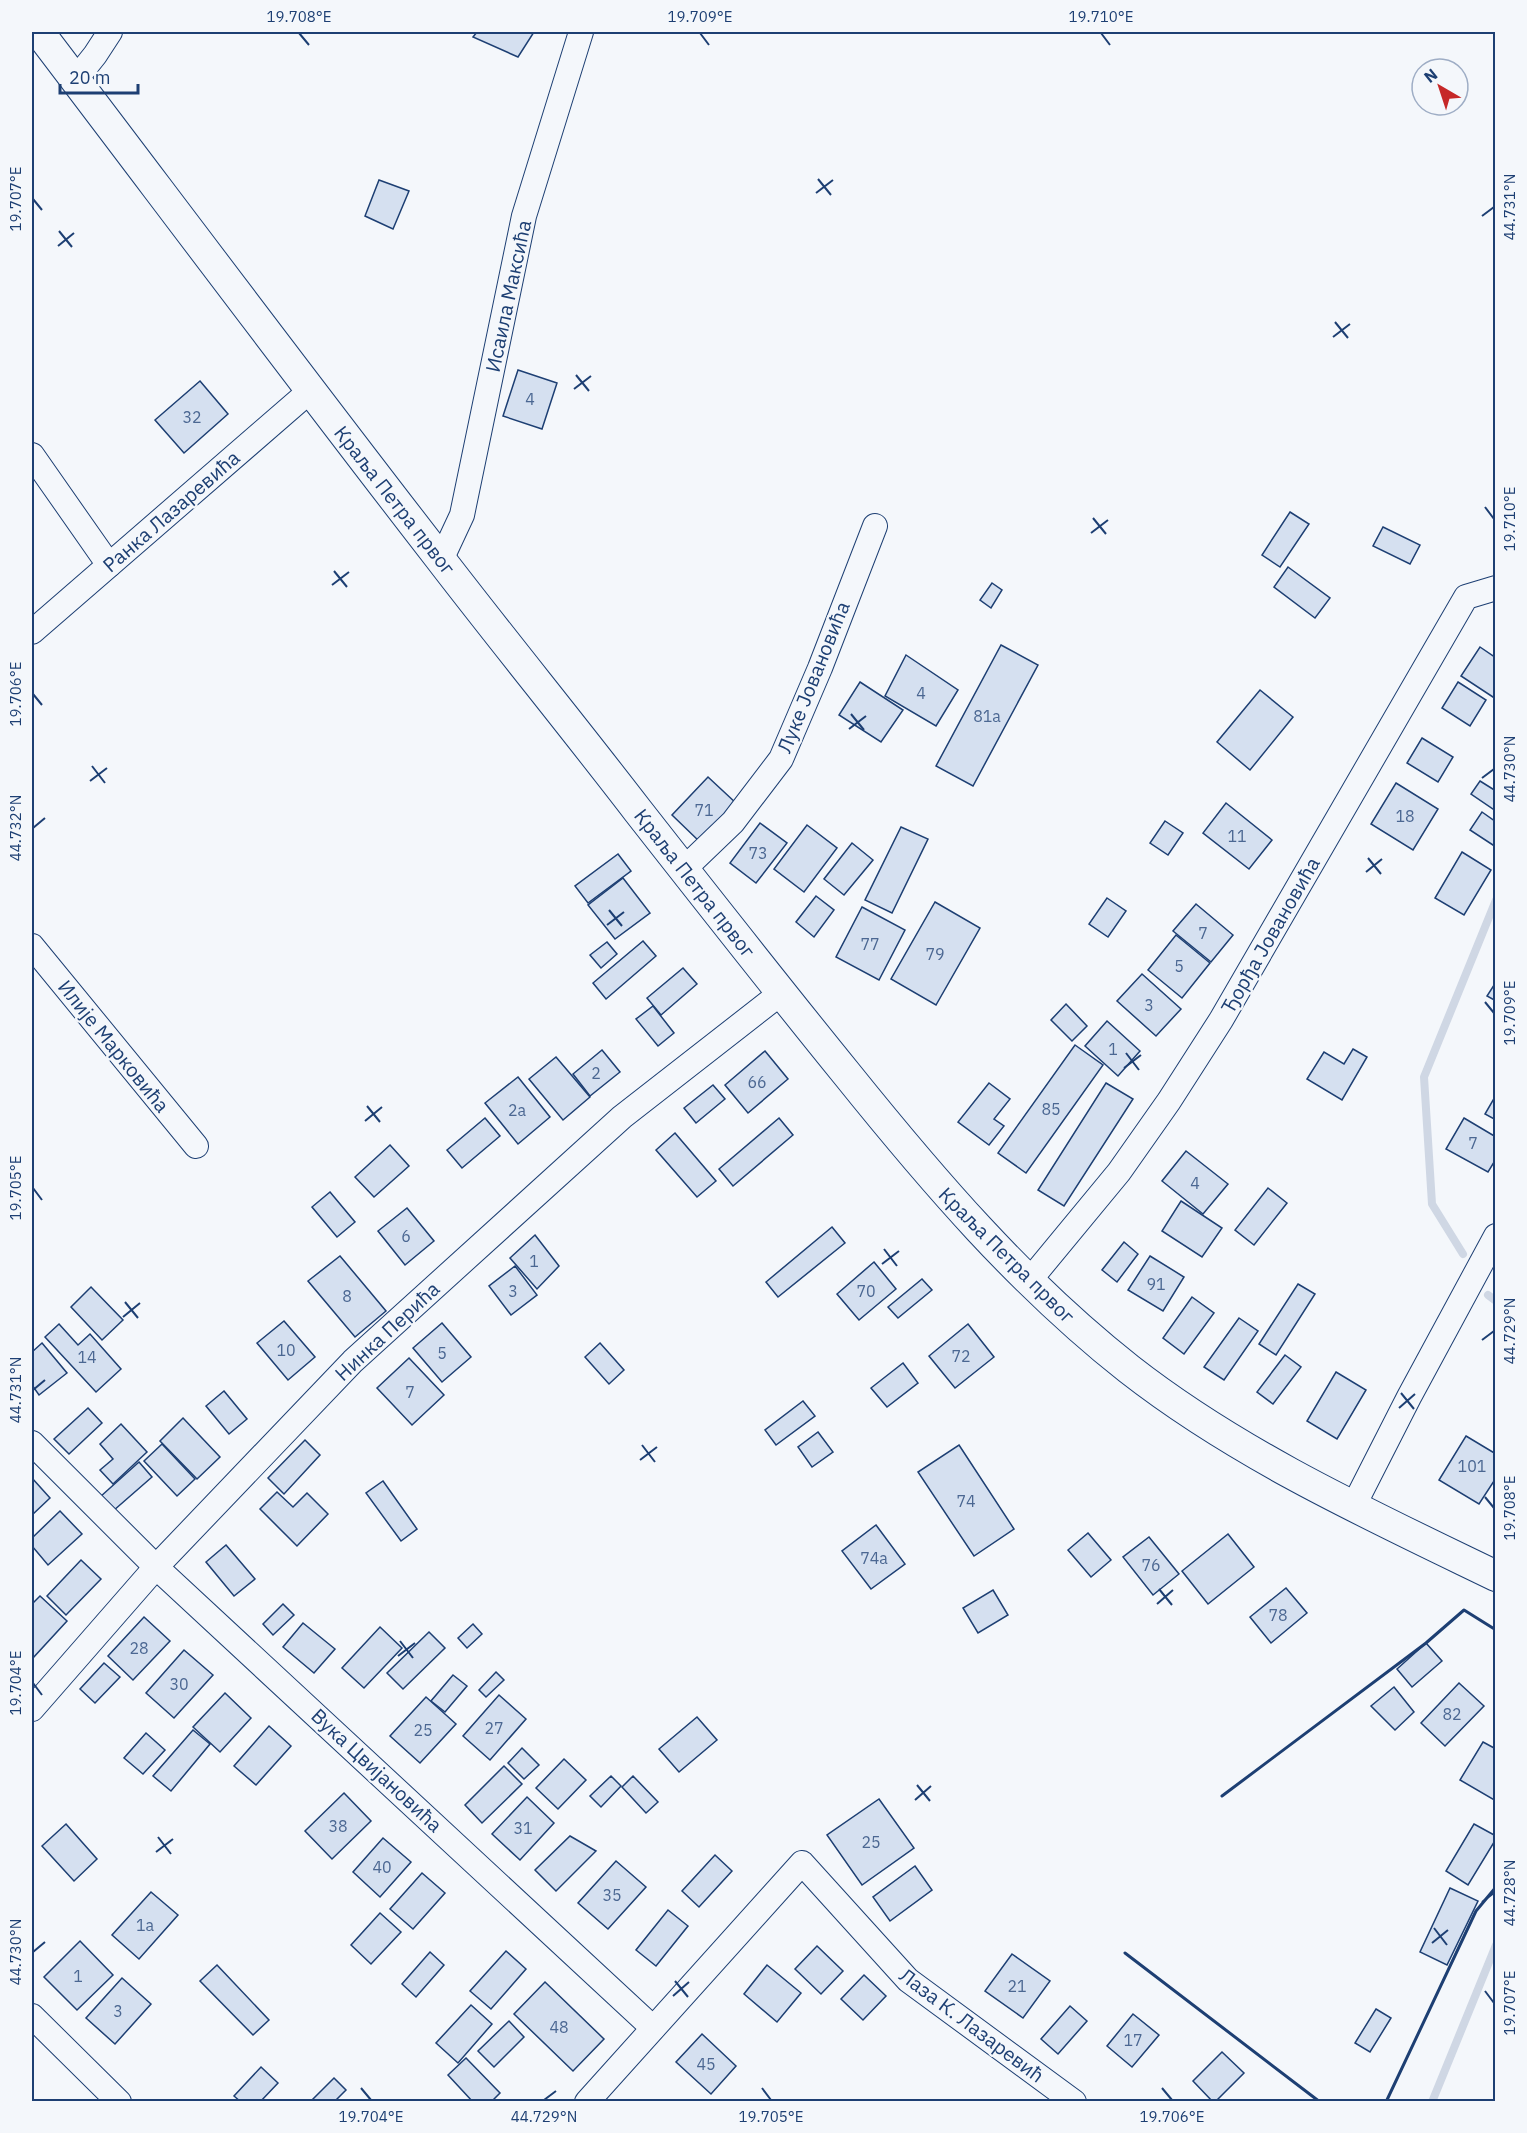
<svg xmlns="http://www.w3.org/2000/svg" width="1527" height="2133" font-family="'IBM Plex Sans',sans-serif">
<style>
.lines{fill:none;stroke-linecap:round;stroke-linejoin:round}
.stream{stroke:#cfd7e4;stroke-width:8}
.building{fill:#d5e0f0;stroke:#1d3f73;stroke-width:1.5}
.minor-casing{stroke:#1d3f73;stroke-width:26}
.tertiary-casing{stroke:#1d3f73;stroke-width:32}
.minor{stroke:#f4f7fb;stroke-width:24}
.tertiary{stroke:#f4f7fb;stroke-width:30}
.wall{stroke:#1d3f73;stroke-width:3}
.ticks{fill:none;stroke:#1d3f73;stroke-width:2}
.labels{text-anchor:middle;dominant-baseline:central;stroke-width:4.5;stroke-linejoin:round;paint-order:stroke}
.number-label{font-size:16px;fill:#4b6792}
.street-label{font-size:20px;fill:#1d3f73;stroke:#f4f7fb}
.neatline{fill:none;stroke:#1d3f73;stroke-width:2}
.ticks-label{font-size:15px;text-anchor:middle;fill:#1d3f73}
</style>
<rect width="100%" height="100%" fill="#f4f7fb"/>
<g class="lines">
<g class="stream">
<polyline points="1463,1254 1432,1204 1424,1077 1496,900"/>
<polyline points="1488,1295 1496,1301"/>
<polyline points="1432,2102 1496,1945"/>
</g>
</g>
<g class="building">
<polygon points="477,32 534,32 518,57 473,37"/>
<polygon points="379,180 409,191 393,229 365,216"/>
<polygon points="518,370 557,383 542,429 503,416"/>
<polygon points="200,381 228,414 184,453 155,420"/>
<polygon points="1290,512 1309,524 1280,567 1262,555"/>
<polygon points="1383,527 1420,545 1410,564 1373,546"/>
<polygon points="1288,567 1330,598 1315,618 1274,587"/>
<polygon points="992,583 1002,590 991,608 980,600"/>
<polygon points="1001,645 1038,665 973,786 936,766"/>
<polygon points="1480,647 1496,658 1496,699 1461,676"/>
<polygon points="906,655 958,690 936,726 885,696"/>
<polygon points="860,682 903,710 881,742 839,715"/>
<polygon points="1458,682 1486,700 1470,726 1442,708"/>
<polygon points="1260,690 1293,717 1250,770 1217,742"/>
<polygon points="1422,738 1453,757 1438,782 1407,763"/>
<polygon points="708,777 737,804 701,843 672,815"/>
<polygon points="1480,781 1496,791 1496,811 1471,794"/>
<polygon points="1396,783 1438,809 1413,850 1371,824"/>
<polygon points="1226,803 1272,840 1249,869 1203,833"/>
<polygon points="1482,812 1496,822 1496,847 1470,830"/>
<polygon points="1165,821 1183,833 1168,855 1150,843"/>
<polygon points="760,823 787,843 756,883 730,863"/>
<polygon points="807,825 837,848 804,892 774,869"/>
<polygon points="901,827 928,839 892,913 865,900"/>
<polygon points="852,843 873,860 844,895 824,879"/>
<polygon points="1462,852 1491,870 1464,915 1435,898"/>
<polygon points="618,854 631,871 588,903 575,886"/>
<polygon points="623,878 650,913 615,939 588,905"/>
<polygon points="816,896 834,910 814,937 796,922"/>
<polygon points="1107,898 1126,911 1108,937 1089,924"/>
<polygon points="935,902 980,928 936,1005 891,979"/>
<polygon points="1196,904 1233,935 1211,962 1173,931"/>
<polygon points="862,907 905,930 879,980 836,957"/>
<polygon points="1176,935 1210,963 1182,998 1148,970"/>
<polygon points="643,941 656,956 606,999 593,983"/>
<polygon points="607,942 617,954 601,968 590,955"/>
<polygon points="683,968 697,984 661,1015 647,998"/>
<polygon points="1142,974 1181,1009 1156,1036 1117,1001"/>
<polygon points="1496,982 1496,1001 1487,996"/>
<polygon points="1066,1004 1087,1026 1072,1041 1051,1020"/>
<polygon points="653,1006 674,1033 658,1046 636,1019"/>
<polygon points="1107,1021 1140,1051 1118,1076 1085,1046"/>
<polygon points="1075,1045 1103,1065 1026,1173 998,1153"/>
<polygon points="1353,1049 1367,1057 1342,1100 1307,1079 1324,1052 1344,1064"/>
<polygon points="602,1050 620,1072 590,1096 573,1074"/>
<polygon points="765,1051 788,1079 748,1113 725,1085"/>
<polygon points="556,1057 590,1097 563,1120 529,1079"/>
<polygon points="518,1077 550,1117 518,1144 485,1103"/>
<polygon points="989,1083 1010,1099 994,1119 1004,1126 989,1145 958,1122"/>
<polygon points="1106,1083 1133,1099 1064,1206 1038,1190"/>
<polygon points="713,1085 725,1099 696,1123 684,1108"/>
<polygon points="1496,1095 1496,1120 1485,1114"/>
<polygon points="485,1118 500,1136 462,1168 447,1150"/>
<polygon points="779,1118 793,1135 733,1186 719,1169"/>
<polygon points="1464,1118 1496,1137 1496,1159 1488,1172 1446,1149"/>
<polygon points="675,1133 716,1181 697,1197 656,1150"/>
<polygon points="390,1145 409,1166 374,1197 355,1177"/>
<polygon points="1186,1151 1228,1184 1203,1214 1162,1181"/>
<polygon points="1268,1188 1287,1203 1254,1245 1235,1230"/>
<polygon points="330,1192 355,1222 337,1237 312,1207"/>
<polygon points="1181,1201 1222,1228 1202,1257 1162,1231"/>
<polygon points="407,1208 434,1241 405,1265 378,1231"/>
<polygon points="832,1227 845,1243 778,1297 766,1282"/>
<polygon points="535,1235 559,1266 537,1289 510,1258"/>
<polygon points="1124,1242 1138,1254 1117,1282 1102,1270"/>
<polygon points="340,1256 386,1311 355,1337 308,1281"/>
<polygon points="1150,1256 1184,1277 1163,1311 1128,1290"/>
<polygon points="874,1262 896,1289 859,1320 837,1294"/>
<polygon points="515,1266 537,1295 511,1315 489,1286"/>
<polygon points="922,1279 932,1290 898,1318 888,1307"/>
<polygon points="1298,1284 1315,1294 1276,1355 1259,1344"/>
<polygon points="91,1287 123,1320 102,1340 71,1307"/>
<polygon points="1192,1297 1214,1313 1184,1354 1163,1338"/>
<polygon points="1239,1318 1258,1331 1224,1380 1204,1367"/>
<polygon points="284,1321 315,1357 288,1380 257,1343"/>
<polygon points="442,1323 471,1357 442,1382 413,1348"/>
<polygon points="59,1324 78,1345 90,1334 121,1369 96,1392 45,1337"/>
<polygon points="968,1324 994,1357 955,1388 929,1356"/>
<polygon points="42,1343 67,1373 39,1395 32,1385 32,1352"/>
<polygon points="600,1343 624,1370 609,1384 585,1357"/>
<polygon points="1285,1355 1301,1367 1273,1404 1257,1392"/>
<polygon points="409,1358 444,1395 412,1425 377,1388"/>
<polygon points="903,1363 918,1383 887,1407 871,1388"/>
<polygon points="1336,1372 1366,1390 1337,1439 1307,1421"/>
<polygon points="224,1391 247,1419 229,1434 206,1406"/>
<polygon points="803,1401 815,1416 776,1445 765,1430"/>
<polygon points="88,1408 102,1423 69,1454 54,1439"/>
<polygon points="183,1418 220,1457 197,1479 160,1441"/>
<polygon points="121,1424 147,1452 113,1484 100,1470 113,1459 100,1444"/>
<polygon points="818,1432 833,1452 812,1467 798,1447"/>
<polygon points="1466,1436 1496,1454 1496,1478 1479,1504 1439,1480"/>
<polygon points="305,1440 320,1455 284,1494 268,1478"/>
<polygon points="162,1444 195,1479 177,1496 144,1461"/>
<polygon points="959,1445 1014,1529 974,1556 918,1472"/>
<polygon points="139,1462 152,1477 113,1511 100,1497"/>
<polygon points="32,1478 50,1498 32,1515"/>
<polygon points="383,1481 417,1529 401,1541 366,1493"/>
<polygon points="277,1492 293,1507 307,1493 328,1514 297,1546 260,1509"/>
<polygon points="60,1511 82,1534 48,1565 32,1546 32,1538"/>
<polygon points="876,1525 905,1564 871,1589 842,1551"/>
<polygon points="1088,1533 1111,1560 1091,1577 1068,1550"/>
<polygon points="1228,1534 1254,1567 1208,1604 1182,1571"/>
<polygon points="1149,1537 1179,1574 1153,1595 1123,1557"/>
<polygon points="226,1545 255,1579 234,1596 206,1562"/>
<polygon points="81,1560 101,1579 66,1615 47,1596"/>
<polygon points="1286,1588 1307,1613 1271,1643 1250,1617"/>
<polygon points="993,1590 1008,1615 978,1633 963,1608"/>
<polygon points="40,1596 67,1621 32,1659 32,1604"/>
<polygon points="283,1604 294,1615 273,1635 263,1624"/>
<polygon points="144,1617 170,1641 133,1680 108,1656"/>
<polygon points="303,1623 335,1649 314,1673 283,1647"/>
<polygon points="473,1624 482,1634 467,1648 458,1638"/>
<polygon points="380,1627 402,1648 364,1688 342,1668"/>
<polygon points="429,1632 445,1648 403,1689 387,1673"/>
<polygon points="1426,1643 1442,1661 1412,1687 1397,1669"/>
<polygon points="184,1650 213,1675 174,1718 146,1693"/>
<polygon points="104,1663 120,1677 95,1703 80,1689"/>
<polygon points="496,1672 504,1680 486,1697 479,1690"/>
<polygon points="453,1675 467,1686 445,1712 431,1701"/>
<polygon points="1459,1683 1484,1706 1445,1746 1421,1723"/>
<polygon points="1394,1687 1414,1712 1395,1730 1371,1706"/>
<polygon points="225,1693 251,1718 220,1752 193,1727"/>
<polygon points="499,1695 526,1719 490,1760 463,1736"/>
<polygon points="426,1697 456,1724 420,1763 390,1736"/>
<polygon points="697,1717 717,1740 679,1772 659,1749"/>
<polygon points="269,1726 291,1746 256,1785 234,1766"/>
<polygon points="193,1730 210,1744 171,1791 153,1776"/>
<polygon points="146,1733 165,1750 143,1774 124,1758"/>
<polygon points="1483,1742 1496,1749 1496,1801 1460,1780"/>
<polygon points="522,1748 539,1765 524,1779 508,1763"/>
<polygon points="564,1759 586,1780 558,1809 536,1788"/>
<polygon points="504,1766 522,1784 482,1823 465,1805"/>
<polygon points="611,1776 621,1786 601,1807 590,1796"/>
<polygon points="633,1776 658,1802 646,1813 622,1787"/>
<polygon points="344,1793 371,1821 332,1859 305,1831"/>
<polygon points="527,1797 554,1823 520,1860 492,1834"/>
<polygon points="879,1799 914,1848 862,1885 827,1835"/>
<polygon points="66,1824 97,1859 74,1881 42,1846"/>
<polygon points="1474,1824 1496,1836 1496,1839 1468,1885 1446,1871"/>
<polygon points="570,1836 596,1851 556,1891 535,1870"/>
<polygon points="383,1838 411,1862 380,1897 353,1872"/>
<polygon points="715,1855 732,1871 699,1907 682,1891"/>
<polygon points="616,1861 646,1887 608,1929 578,1903"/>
<polygon points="915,1866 932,1890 890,1921 873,1897"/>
<polygon points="422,1873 445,1893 413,1929 390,1909"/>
<polygon points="1450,1888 1478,1901 1447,1965 1420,1952"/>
<polygon points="151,1892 178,1915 139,1959 112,1935"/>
<polygon points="668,1910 688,1926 656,1966 636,1950"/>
<polygon points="380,1913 401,1932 371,1964 351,1945"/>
<polygon points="80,1941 113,1975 77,2010 44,1977"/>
<polygon points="817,1946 843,1971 821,1994 795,1969"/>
<polygon points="506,1951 526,1969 491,2009 470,1991"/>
<polygon points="430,1952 444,1965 416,1997 402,1984"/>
<polygon points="1012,1954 1050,1981 1023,2018 985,1991"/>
<polygon points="217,1965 269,2020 253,2035 200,1981"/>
<polygon points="767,1965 801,1993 777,2022 744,1994"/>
<polygon points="864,1975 886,1996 863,2020 841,1999"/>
<polygon points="122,1978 151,2004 115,2044 86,2018"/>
<polygon points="545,1982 604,2039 573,2071 514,2014"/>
<polygon points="471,2005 492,2024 458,2063 436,2043"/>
<polygon points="1070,2006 1087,2021 1058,2054 1041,2039"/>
<polygon points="1376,2009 1391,2018 1370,2052 1355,2043"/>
<polygon points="1133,2014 1159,2035 1132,2067 1107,2046"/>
<polygon points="509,2021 524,2037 494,2067 478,2051"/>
<polygon points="702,2034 736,2066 711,2094 676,2062"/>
<polygon points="1222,2052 1244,2073 1215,2102 1213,2102 1193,2081"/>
<polygon points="466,2058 500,2093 491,2102 473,2102 448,2075"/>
<polygon points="261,2067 278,2083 260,2102 241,2102 234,2096"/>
<polygon points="334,2078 346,2090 334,2102 310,2102"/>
</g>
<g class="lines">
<g class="minor-casing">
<g id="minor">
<polyline points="75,80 95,55 110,32"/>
<polyline points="32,455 109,565"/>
<polyline points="441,560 462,515 524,216 581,32"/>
<polyline points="32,632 311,390"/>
<polyline points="684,869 733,822 781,759 820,668 875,526"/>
<polyline points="32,946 196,1146"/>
<polyline points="1029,1281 1119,1172 1169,1101 1221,1020 1466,597 1496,588"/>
<polyline points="32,1443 156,1567 653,2028"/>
<polyline points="1354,1505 1409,1397 1496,1236"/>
<polyline points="32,1709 156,1567 353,1361 622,1117 781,993"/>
<polyline points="32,2016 119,2102"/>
<polyline points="587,2102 802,1863 908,1980 1074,2102"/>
</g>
</g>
<g class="tertiary-casing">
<path id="tertiary" d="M39 32C172 207 303 382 438 556 504 642 572 725 638 811 707 899 776 987 846 1073 932 1180 1021 1284 1129 1369 1239 1455 1370 1515 1496 1576"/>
</g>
<use href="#minor" class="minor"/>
<use href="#tertiary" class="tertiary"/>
<g class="wall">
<polyline points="1222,1796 1426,1643 1464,1610 1496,1630"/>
<polyline points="1125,1953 1320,2102"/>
<polyline points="1386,2102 1476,1911 1496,1887"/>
</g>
</g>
<path class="ticks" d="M299 33 309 45M700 33 709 45M1101 33 1110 45M818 179 831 195M816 193 833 180M33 199 42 210M1482 216 1494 207M59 231 72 247M58 246 74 233M1335 322 1348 338M1333 337 1350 324M576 375 589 391M574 389 591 376M1485 507 1494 519M1093 518 1106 534M1091 533 1108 520M334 571 347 587M332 585 349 572M33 694 42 705M851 714 864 730M849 729 866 716M92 766 105 783M1482 778 1494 769M90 781 107 768M33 828 45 818M1368 858 1381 874M1366 872 1382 859M609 910 622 926M607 925 624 912M1485 1002 1494 1013M1126 1053 1139 1070M1124 1068 1141 1055M367 1106 380 1122M365 1121 382 1107M33 1188 42 1200M884 1249 897 1266M882 1264 899 1251M125 1302 138 1318M123 1317 140 1303M1482 1340 1494 1331M33 1390 45 1380M1401 1393 1414 1409M1399 1408 1415 1394M642 1445 655 1462M640 1460 657 1447M1485 1497 1494 1508M1159 1589 1172 1605M1157 1604 1173 1590M400 1641 413 1658M398 1656 415 1643M33 1683 42 1695M917 1785 930 1801M915 1800 931 1786M158 1837 171 1854M156 1852 173 1839M1482 1902 1494 1893M1434 1928 1447 1945M1432 1943 1448 1930M33 1952 45 1942M675 1981 688 1997M1485 1991 1494 2003M673 1996 689 1982M361 2088 371 2100M762 2088 771 2100M1162 2088 1172 2100M544 2100 556 2091"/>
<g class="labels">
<g class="number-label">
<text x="530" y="399">4</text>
<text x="192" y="417">32</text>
<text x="921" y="693">4</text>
<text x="987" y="716">81a</text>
<text x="704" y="810">71</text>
<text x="1405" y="816">18</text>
<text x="1237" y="836">11</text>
<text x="758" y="853">73</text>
<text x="1203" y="933">7</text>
<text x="870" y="944">77</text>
<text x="935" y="954">79</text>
<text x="1179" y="966">5</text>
<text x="1149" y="1005">3</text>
<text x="1113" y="1049">1</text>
<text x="596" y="1073">2</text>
<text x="757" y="1082">66</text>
<text x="1051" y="1109">85</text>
<text x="517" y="1110">2a</text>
<text x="1473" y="1143">7</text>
<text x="1195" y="1183">4</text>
<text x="406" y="1236">6</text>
<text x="534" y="1261">1</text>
<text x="1156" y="1284">91</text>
<text x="513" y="1291">3</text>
<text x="866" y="1291">70</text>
<text x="347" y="1296">8</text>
<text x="286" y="1350">10</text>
<text x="442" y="1353">5</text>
<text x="961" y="1356">72</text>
<text x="87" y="1357">14</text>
<text x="410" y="1392">7</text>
<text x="1472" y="1466">101</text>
<text x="966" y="1501">74</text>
<text x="874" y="1558">74a</text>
<text x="1151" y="1565">76</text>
<text x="1278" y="1615">78</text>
<text x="139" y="1648">28</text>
<text x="179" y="1684">30</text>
<text x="1452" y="1714">82</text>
<text x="494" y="1728">27</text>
<text x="423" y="1730">25</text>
<text x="338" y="1826">38</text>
<text x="523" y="1828">31</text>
<text x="871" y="1842">25</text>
<text x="382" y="1867">40</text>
<text x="612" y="1895">35</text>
<text x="145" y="1925">1a</text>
<text x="78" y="1976">1</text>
<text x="1017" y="1986">21</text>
<text x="118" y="2011">3</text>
<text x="559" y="2027">48</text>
<text x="1133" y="2040">17</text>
<text x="706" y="2064">45</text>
</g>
<g class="street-label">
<text transform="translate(508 296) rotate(-78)">Исаила Максића</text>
<text transform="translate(395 500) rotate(52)">Краља Петра првог</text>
<text transform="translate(171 511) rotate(-41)">Ранка Лазаревића</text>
<text transform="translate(813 677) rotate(-68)">Луке Јовановића</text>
<text transform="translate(695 883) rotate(52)">Краља Петра првог</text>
<text transform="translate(1270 935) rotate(-60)">Ђорђа Јовановића</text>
<text transform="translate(114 1046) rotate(51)">Илије Марковића</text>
<text transform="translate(1007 1255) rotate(45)">Краља Петра првог</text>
<text transform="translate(387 1331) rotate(-43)">Нинка Перића</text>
<text transform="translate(377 1770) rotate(43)">Вука Цвијановића</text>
<text transform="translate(972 2025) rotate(37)">Лаза К. Лазаревић</text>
</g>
</g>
<rect width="1527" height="2133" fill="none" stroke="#f4f7fb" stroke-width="66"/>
<g transform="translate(1440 87) rotate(321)"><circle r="28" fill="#f4f7fb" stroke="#9eadc5" stroke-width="1.5"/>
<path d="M0-4.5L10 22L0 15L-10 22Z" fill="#c62828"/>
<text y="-9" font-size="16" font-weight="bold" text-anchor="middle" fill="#1d3f73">N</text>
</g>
<path d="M60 84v9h78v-9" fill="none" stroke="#1d3f73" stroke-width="3"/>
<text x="69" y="84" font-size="18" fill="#1d3f73" stroke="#f4f7fb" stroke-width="4.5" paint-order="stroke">20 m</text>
<rect x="33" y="33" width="1461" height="2067" class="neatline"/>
<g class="ticks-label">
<text x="299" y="22">19.708°E</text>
<text x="700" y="22">19.709°E</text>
<text x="1101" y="22">19.710°E</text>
<text transform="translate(16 199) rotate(-90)" y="5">19.707°E</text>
<text transform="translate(1510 207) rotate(-90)" y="5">44.731°N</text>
<text transform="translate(1510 519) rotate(-90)" y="5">19.710°E</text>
<text transform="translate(16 694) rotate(-90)" y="5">19.706°E</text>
<text transform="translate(1510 769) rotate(-90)" y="5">44.730°N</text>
<text transform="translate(16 828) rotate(-90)" y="5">44.732°N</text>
<text transform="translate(1510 1013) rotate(-90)" y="5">19.709°E</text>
<text transform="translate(16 1188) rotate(-90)" y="5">19.705°E</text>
<text transform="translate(1510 1331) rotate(-90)" y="5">44.729°N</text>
<text transform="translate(16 1390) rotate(-90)" y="5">44.731°N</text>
<text transform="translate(1510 1508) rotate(-90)" y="5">19.708°E</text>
<text transform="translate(16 1683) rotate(-90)" y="5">19.704°E</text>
<text transform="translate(1510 1893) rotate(-90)" y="5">44.728°N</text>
<text transform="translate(16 1952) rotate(-90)" y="5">44.730°N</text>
<text transform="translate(1510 2003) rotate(-90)" y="5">19.707°E</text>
<text x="371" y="2122">19.704°E</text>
<text x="544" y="2122">44.729°N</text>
<text x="771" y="2122">19.705°E</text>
<text x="1172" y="2122">19.706°E</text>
</g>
</svg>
